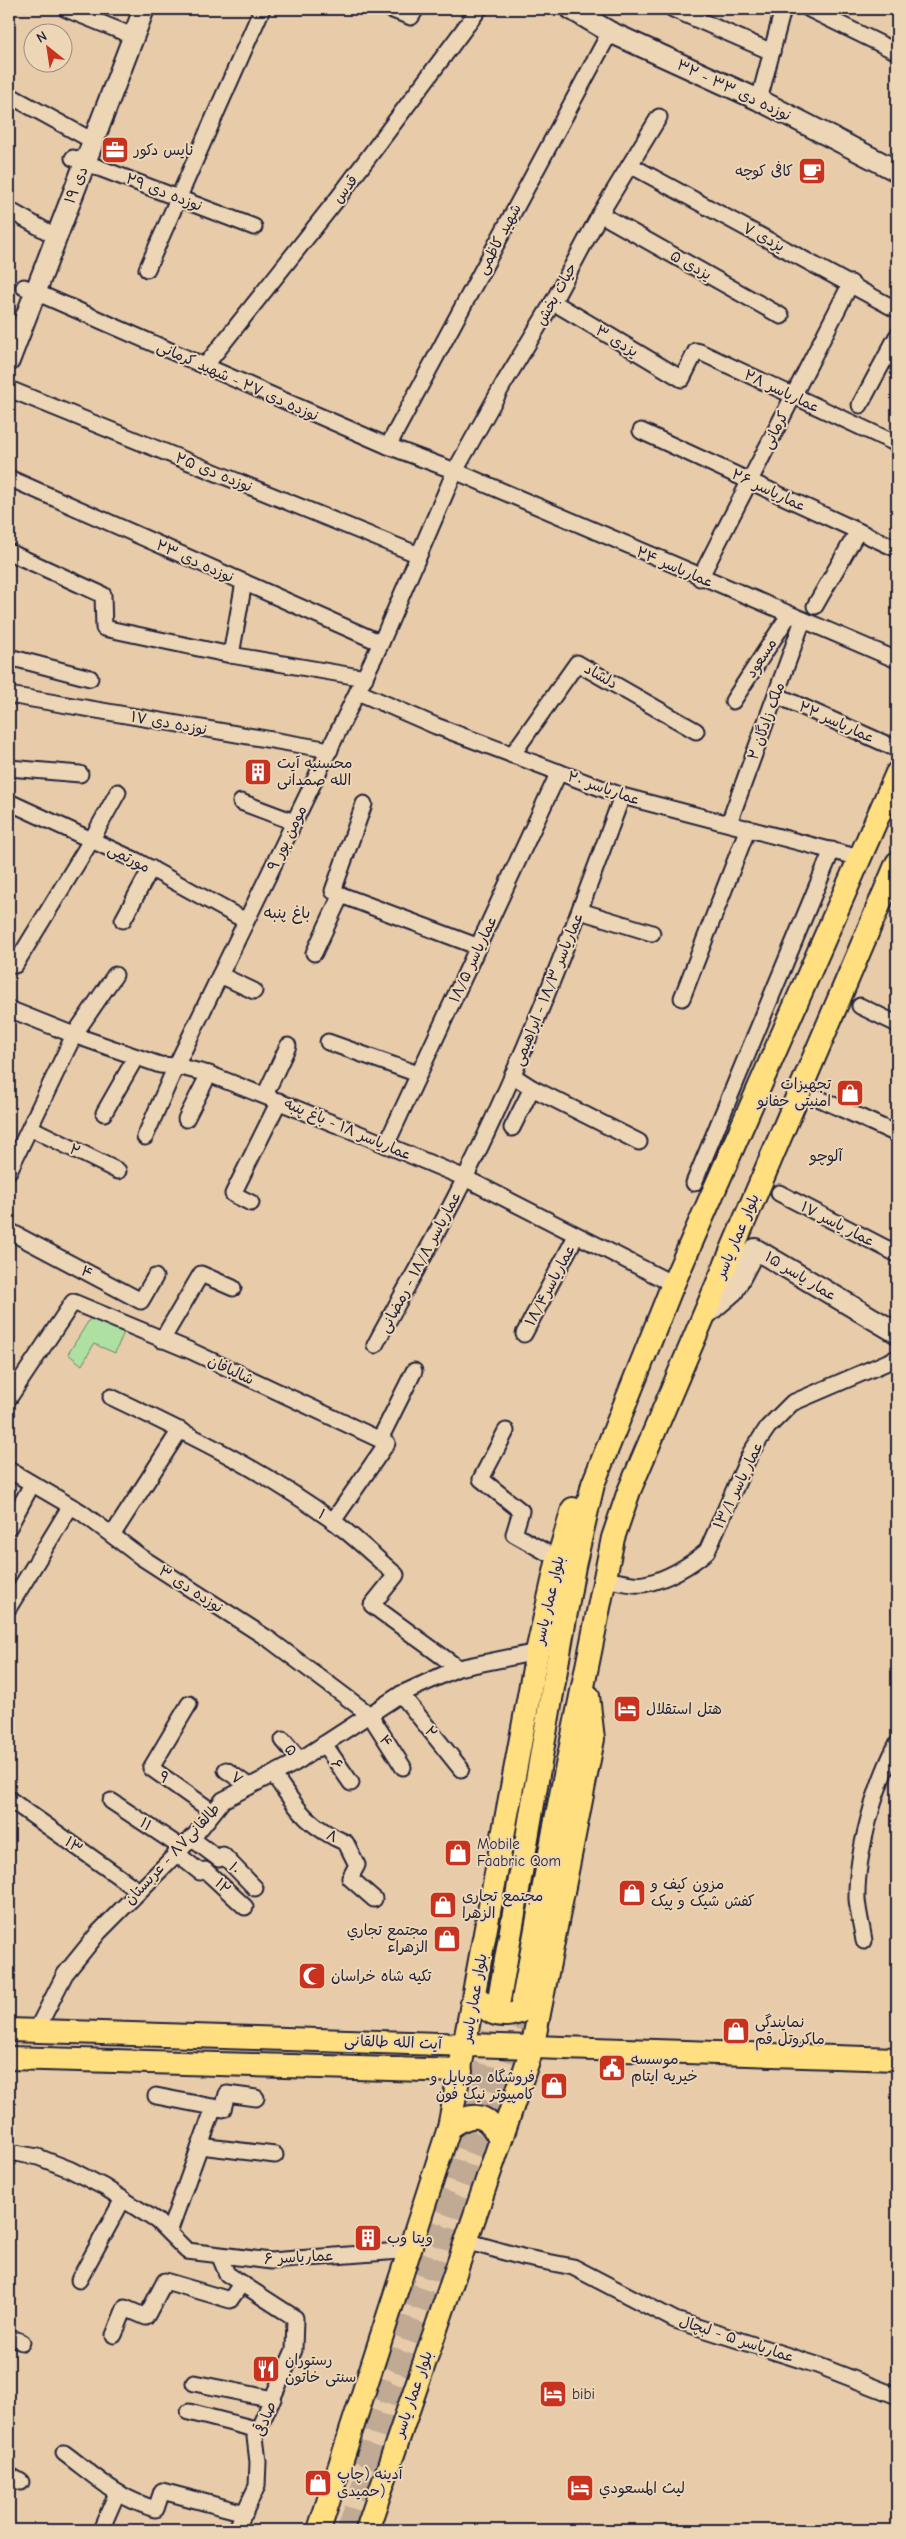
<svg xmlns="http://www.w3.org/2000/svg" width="906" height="2539" font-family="'Comic Neue','Playpen Sans Arabic',sans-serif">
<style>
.green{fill:#ade0a1;stroke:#68816e}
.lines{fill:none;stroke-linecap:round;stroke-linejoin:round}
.primary-tunnel{stroke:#c0aa94;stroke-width:22;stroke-dasharray:22 11;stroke-linecap:butt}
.street-casing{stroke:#22223b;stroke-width:19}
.secondary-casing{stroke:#22223b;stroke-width:24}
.primary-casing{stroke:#22223b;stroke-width:26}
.street{stroke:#edd6b6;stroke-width:15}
.secondary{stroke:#edd6b6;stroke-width:20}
.primary{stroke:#ffdf80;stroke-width:22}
.labels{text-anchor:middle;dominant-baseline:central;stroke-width:4;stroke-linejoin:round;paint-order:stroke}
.street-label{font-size:15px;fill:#22223b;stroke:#edd6b6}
.poi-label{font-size:15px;fill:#22223b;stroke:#edd6b6;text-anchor:start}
.neighbourhood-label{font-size:16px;fill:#22223b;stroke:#edd6b6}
</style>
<rect width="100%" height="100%" fill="#e8ccaa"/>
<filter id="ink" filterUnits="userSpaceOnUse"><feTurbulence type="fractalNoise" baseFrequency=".02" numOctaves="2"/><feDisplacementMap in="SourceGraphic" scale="10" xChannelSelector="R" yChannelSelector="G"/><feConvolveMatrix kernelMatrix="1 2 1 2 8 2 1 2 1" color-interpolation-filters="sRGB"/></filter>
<g filter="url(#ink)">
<polygon class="green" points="91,1317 124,1332 115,1353 94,1344 82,1365 68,1354"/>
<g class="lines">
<g class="primary-tunnel">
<polyline points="353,2461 486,2065 499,2000"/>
<polyline points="348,2530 504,2067 523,2000"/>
</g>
<g class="street-casing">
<g id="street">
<polyline points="66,9 133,36"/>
<polyline points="390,9 411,17 416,9"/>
<polyline points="673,9 772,52"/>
<polyline points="809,9 897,52"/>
<polyline points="9,95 93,141"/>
<polyline points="759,100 783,9"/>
<polyline points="73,158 254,227"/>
<polyline points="630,165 897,310"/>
<polyline points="9,210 55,236"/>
<polyline points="600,214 781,316"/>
<polyline points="147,269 262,9"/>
<polyline points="24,287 388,446 455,471 897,660"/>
<polyline points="553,302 682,379 696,351 700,352 897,444"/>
<polyline points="205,366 338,198 479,9"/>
<polyline points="9,389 419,555"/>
<polyline points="860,405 897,336"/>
<polyline points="641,431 897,549"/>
<polyline points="388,446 610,32"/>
<polyline points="9,478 381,643"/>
<polyline points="9,552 103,595 104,628 231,655 365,678"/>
<polyline points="700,578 851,283"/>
<polyline points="815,606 858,531"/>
<polyline points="231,655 244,582"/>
<polyline points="9,657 90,678"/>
<polyline points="358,692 436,726 622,796 860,858"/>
<polyline points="9,695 330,750"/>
<polyline points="776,695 897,749"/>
<polyline points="733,701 789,615"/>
<polyline points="512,755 577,663 696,731"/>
<polyline points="9,768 80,774"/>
<polyline points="9,802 137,861 246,921"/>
<polyline points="241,802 294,822"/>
<polyline points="729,823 803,620"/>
<polyline points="341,895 479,947"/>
<polyline points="580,911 652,933"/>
<polyline points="123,920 151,868"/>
<polyline points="314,953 341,895 333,891 364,804"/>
<polyline points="15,965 92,839 118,792"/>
<polyline points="220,975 254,991"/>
<polyline points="682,998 748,828"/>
<polyline points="860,1006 897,1024"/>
<polyline points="9,1009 74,1035 160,1065 176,1066 209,1074 365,1136 465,1178 673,1284"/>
<polyline points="328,1042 418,1074"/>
<polyline points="512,1075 532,1088 639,1142"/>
<polyline points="265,1095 288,1046"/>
<polyline points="818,1098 897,1134"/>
<polyline points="104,1113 136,1057"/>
<polyline points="186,1119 209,1074"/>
<polyline points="31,1128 118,1171"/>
<polyline points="512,1128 532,1088"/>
<polyline points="145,1137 176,1066 381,643 455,471 504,383 553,302 600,214 659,117"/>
<polyline points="386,1145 559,772"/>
<polyline points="9,1171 74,1035 115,975"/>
<polyline points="694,1183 832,850"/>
<polyline points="779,1193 897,1254"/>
<polyline points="251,1203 233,1194 279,1101"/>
<polyline points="9,1231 141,1301 155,1277"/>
<polyline points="524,1334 576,1236"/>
<polyline points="162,1340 201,1274 233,1288"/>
<path d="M375 1345C405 1289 437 1235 465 1178 526 1055 575 925 622 796"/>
<path d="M111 1397C187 1433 265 1471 333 1521 355 1537 375 1557 396 1575L372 1605 458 1668"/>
<polyline points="9,1398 73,1302 191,1351 387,1443 333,1521"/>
<polyline points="506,1431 481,1479 521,1511 514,1534 558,1559"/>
<polyline points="380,1439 414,1371"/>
<polyline points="9,1470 81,1512 141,1557 270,1640 370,1715 403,1767"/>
<polyline points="9,1527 32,1484"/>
<polyline points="113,1534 180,1430"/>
<path d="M605 1579C617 1581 632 1586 644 1584 666 1580 691 1565 707 1551L751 1452 768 1427 792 1403 897 1358"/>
<polyline points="9,1607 70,1507"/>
<polyline points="401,1694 461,1769"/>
<polyline points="189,1704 151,1768 213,1812"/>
<polyline points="283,1740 300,1760"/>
<polyline points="324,1744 351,1783"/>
<polyline points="226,1770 249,1786"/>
<path d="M273 1774C299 1810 304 1824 346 1843L357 1865 350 1878 374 1899"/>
<polyline points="9,1799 139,1891"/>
<polyline points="111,1801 182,1848"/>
<polyline points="191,1838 219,1859 223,1855 255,1888"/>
<polyline points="176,1853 200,1872 205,1870 245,1907"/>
<path d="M864 1941C862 1927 858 1913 857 1899 856 1854 876 1783 897 1744"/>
<polyline points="36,2031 65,1974 99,1932 195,1835 223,1800 295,1763 401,1694 458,1668 537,1652"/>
<polyline points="156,2096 223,2109 227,2094 256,2098"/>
<polyline points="200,2146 275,2155"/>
<polyline points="9,2152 38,2157 69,2169 104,2187 157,2221 187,2251 271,2261 412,2250"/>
<polyline points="169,2232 214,2107"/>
<polyline points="466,2241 522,2257 573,2267 675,2320 817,2365 897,2396"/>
<polyline points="220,2257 227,2274 295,2318 294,2350 255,2437 258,2462 257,2486 236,2530"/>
<polyline points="79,2280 123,2199"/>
<polyline points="114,2335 125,2308 146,2317 165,2281 230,2300 242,2283"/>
<polyline points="9,2337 22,2342"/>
<polyline points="194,2383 273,2399"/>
<polyline points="189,2412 259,2430"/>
<path d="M64 2453C95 2476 118 2499 156 2509L162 2491 245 2513"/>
<polyline points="9,2475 21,2482"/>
<polyline points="101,2530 117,2493"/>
</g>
</g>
<g class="secondary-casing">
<g id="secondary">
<polyline points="571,9 610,32 759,100 897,171"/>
<polyline points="9,361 144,9"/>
<polyline points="704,1316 733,1291 755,1249 897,1333"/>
</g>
</g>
<g class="primary-casing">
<g id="primary">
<path d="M480 2000C493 2026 526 2014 541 1997"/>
<polyline points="499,2000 574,1566 593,1484 673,1284 897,773"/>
<polyline points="523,2000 556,1820 613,1538 629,1491 897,863"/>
<polyline points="9,2030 897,2059"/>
<polyline points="9,2058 461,2071"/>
<path d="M449 2128C473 2110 488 2113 500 2140"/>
<polyline points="319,2530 449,2128 537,1652 558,1559 573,1509"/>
<polyline points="367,2530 532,2049 593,1739 588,1696"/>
</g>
</g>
<use href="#street" class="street"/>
<use href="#secondary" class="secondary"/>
<use href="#primary" class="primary"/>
</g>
</g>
<defs>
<g id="office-square" transform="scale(1.4375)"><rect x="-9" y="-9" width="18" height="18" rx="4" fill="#c8321e" stroke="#edd6b6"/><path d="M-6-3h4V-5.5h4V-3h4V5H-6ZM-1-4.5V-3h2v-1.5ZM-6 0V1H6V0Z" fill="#fff"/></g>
<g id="cafe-square" transform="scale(1.4375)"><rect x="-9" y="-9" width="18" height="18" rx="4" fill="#c8321e" stroke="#edd6b6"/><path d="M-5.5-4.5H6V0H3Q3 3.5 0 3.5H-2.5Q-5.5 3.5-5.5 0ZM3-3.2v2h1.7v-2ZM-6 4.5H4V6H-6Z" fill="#fff"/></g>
<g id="building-square" transform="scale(1.4375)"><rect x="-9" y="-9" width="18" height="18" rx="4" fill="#c8321e" stroke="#edd6b6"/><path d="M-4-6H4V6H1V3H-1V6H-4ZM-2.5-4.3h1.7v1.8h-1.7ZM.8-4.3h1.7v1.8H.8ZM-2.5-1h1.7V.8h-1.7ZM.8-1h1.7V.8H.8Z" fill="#fff"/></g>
<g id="shop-square" transform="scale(1.4375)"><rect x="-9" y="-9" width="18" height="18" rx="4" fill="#c8321e" stroke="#edd6b6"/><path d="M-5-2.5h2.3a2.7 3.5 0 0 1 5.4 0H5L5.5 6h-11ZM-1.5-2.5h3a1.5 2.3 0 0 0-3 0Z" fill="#fff"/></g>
<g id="hotel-square" transform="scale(1.4375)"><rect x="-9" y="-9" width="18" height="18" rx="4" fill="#c8321e" stroke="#edd6b6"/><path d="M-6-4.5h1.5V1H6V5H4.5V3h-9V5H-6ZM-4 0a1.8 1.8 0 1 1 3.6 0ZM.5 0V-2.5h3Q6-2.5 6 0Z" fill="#fff"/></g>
<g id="mosque-square" transform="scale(1.4375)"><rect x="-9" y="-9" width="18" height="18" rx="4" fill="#c8321e" stroke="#edd6b6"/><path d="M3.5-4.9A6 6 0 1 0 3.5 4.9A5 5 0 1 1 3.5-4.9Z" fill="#fff"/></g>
<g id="civic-square" transform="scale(1.4375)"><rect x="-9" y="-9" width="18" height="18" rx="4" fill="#c8321e" stroke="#edd6b6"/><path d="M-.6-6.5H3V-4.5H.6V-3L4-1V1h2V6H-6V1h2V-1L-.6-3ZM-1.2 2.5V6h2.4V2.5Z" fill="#fff"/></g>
<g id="restaurant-square" transform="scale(1.4375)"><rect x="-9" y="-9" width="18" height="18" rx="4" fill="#c8321e" stroke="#edd6b6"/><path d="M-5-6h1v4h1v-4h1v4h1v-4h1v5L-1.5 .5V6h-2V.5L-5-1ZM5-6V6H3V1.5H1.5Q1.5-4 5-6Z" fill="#fff"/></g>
</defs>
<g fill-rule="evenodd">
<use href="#office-square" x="115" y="150"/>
<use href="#cafe-square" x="812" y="171"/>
<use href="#building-square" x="258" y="772"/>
<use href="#shop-square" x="850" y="1093"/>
<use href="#hotel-square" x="627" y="1709"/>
<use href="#shop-square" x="458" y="1853"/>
<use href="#shop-square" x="632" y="1893"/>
<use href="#shop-square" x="443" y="1905"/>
<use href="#shop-square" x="447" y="1939"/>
<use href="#mosque-square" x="312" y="1976"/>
<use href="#shop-square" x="736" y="2031"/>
<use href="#civic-square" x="612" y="2068"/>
<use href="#shop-square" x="554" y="2086"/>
<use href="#building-square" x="368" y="2238"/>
<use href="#restaurant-square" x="266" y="2369"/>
<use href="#hotel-square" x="553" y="2394"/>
<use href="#shop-square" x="318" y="2483"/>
<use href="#hotel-square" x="580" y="2488"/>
</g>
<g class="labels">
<g class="street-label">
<text transform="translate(734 90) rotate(25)">۳۲ - نوزده دی ۳۳</text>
<text transform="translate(76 185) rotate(-68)">۱۹ دی</text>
<text transform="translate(345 189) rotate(-53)">قدس</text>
<text transform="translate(164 192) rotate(21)">نوزده دی ۲۹</text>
<text transform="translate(764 237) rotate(28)">یزدی ۷</text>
<text transform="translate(499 239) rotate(-62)">شهید کاظمی</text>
<text transform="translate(691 265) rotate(29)">یزدی ۵</text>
<text transform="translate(556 294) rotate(-61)">حیات بخش</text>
<text transform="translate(617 341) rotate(31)">یزدی ۳</text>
<text transform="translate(238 381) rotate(24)">نوزده دی ۲۷ - شهید کرمانی</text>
<text transform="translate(782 391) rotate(25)">عماریاسر ۲۸</text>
<text transform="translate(775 430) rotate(-63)">کرمانی</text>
<text transform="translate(214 472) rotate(22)">نوزده دی ۲۵</text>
<text transform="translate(769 490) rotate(25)">عماریاسر ۲۶</text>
<text transform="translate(195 561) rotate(24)">نوزده دی ۲۳</text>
<text transform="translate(675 567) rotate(23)">عماریاسر ۲۴</text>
<text transform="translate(761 658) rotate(-57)">مسعود</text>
<text transform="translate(601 676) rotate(30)">دلشاد</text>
<text transform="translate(766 721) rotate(-70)">۲ ملک زادگان</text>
<text transform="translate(837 722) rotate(24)">عماریاسر ۲۲</text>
<text transform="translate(169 723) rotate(10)">نوزده دی ۱۷</text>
<text transform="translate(604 788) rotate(19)">عماریاسر ۲۰</text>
<text transform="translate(287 838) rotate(-64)">مومن پور ۹</text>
<text transform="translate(129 858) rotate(27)">مورتمی</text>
<text transform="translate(473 959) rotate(-65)">عماریاسر ۱۸/۵</text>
<text transform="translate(548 989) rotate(-68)">عماریاسر ۱۸/۳ - ابراهیمی</text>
<text transform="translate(348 1129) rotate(23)">عماریاسر ۱۸ - باغ پنبه</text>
<text transform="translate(75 1150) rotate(26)">۲</text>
<text transform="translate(838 1224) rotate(27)">عمار یاسر ۱۷</text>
<text transform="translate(737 1236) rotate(-67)">بلوار عمار یاسر</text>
<text transform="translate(420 1262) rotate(-62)">عماریاسر ۱۸/۸ - رمضانی</text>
<text transform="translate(87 1272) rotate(28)">۴</text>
<text transform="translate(801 1276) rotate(31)">عمار یاسر ۱۵</text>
<text transform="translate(550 1285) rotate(-62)">عماریاسر۱۸/۴</text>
<text transform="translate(231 1370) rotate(25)">شالبافان</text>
<text transform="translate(738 1485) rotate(-64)">عمار یاسر ۱۳/۱</text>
<text transform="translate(322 1514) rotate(33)">۱</text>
<text transform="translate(191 1589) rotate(33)">نوزده دی ۳</text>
<text transform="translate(549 1600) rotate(-77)">بلوار عمار یاسر</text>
<text transform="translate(431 1732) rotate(52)">۲</text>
<text transform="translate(386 1741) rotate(57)">۴</text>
<text transform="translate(291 1750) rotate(49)">۵</text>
<text transform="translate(337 1764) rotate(55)">۶</text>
<text transform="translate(164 1777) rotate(35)">۹</text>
<text transform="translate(237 1778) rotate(36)">۷</text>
<text transform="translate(146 1824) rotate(33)">۱۱</text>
<text transform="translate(332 1836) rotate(25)">۸</text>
<text transform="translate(74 1845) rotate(35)">۱۳</text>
<text transform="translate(172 1854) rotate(-47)">طالقانی۸۷ - عربستان</text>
<text transform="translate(235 1868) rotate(47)">۱۰</text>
<text transform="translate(223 1886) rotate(44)">۱۲</text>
<text transform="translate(474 1998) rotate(-80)">بلوار عمار یاسر</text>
<text transform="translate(393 2042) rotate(2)">آیت الله طالقانی</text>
<text transform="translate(299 2257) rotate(-3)">عماریاسر ۶</text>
<text transform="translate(737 2339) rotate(18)">عماریاسر ۵ - لبچال</text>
<text transform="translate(413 2394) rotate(-71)">بلوار عمار یاسر</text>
<text transform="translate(265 2419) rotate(-69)">صادقی</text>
</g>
<g class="poi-label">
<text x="134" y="150">نایس دکور</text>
<text x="793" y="171" text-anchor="end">کافی کوچه</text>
<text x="277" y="763">محسنیه آیت<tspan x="277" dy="17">الله صمدانی</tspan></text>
<text x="831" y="1084" text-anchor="end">تجهیزات<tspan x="831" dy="17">امنیتی حفانو</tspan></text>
<text x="646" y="1709">هتل استقلال</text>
<text x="477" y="1844">Mobile<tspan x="477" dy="17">Faabric Qom</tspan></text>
<text x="651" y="1884">مزون کیف و<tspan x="651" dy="17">کفش شیک و پیک</tspan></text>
<text x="462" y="1896">مجتمع تجاری<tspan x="462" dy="17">الزهرا</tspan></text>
<text x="428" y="1930" text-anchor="end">مجتمع تجاري<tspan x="428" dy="17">الزهراء</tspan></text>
<text x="331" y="1976">تکیه شاه خراسان</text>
<text x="755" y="2022">نمایندگی<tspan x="755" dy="17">ماکروتل قم</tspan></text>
<text x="631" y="2059">موسسه<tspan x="631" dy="17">خیریه ایتام</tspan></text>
<text x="535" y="2077" text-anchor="end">فروشگاه موبایل و<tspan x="535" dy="17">کامپیوتر نیک فون</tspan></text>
<text x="387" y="2238">ویتا وب</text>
<text x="285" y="2360">رستوران<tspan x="285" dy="17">سنتی خاتون</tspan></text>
<text x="572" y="2394">bibi</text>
<text x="337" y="2474">آدینه (چاپ<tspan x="337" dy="17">حمیدی)</tspan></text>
<text x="599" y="2488">ليث المسعودي</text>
</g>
<g class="neighbourhood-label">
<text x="287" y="913">باغ پنبه</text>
<text x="826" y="1156">آلوچو</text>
</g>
</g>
<rect width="906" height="2539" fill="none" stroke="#edd6b6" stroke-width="30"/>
<rect x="15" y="15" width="876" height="2509" fill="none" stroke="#22223b" stroke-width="2" filter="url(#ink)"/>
<g transform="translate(48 48) rotate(330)"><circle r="24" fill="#edd6b6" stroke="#9c8e85"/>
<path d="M0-4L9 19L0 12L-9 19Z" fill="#c8321e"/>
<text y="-8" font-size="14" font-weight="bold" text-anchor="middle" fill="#22223b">N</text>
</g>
</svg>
